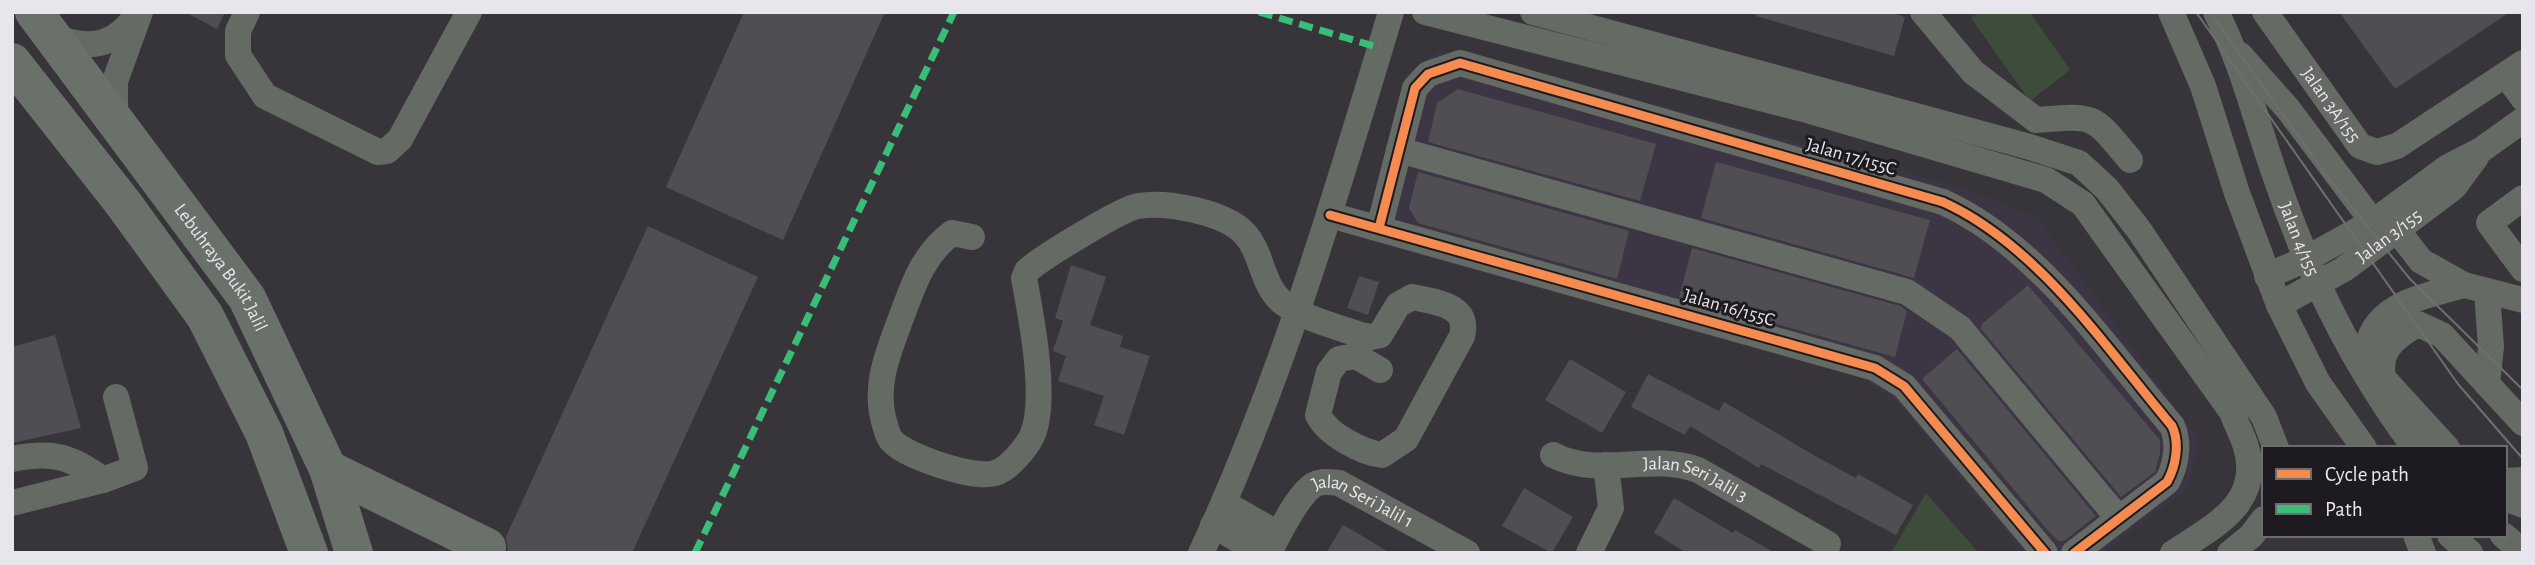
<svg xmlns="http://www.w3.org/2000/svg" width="2535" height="565" font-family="'Alegreya Sans',sans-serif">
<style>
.built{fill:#3c3644}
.green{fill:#3e4d3b}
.building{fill:#514e53}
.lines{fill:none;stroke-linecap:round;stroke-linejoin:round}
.minor{stroke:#656a64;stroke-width:26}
.highway{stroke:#6a706a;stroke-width:38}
.tram{stroke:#6d706e;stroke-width:2}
.quiet{stroke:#3abd76;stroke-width:7;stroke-dasharray:14 7;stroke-linecap:butt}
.cycleway-casing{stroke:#1d1b1f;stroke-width:13}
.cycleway{stroke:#f68b52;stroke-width:9}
.labels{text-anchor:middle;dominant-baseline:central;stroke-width:6;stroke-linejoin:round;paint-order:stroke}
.street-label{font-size:19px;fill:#e8e5ec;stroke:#1d1b1f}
</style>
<rect width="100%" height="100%" fill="#37343a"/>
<polygon class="built" points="1438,51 1465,52 1965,188 2038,218 2200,441 2187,490 2103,553 2023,553 1896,401 1856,376 1364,240 1405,75"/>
<g class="green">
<polygon points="1979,12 2030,12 2070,70 2030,101 1971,18"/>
<polygon points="1926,493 1979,553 1891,553"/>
</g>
<g class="building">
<polygon points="185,12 225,12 217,29"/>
<polygon points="744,12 885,12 783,240 666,187"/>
<polygon points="1757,12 1890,12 1905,17 1894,56 1756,16"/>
<polygon points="2339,12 2510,12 2395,89"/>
<polygon points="1458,89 1656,144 1640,201 1428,142 1437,103"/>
<polygon points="1716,162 1930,220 1914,278 1701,218"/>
<polygon points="1418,172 1629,231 1617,279 1418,223 1409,208"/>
<polygon points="648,226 758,277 632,553 508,553 506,537"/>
<polygon points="1692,248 1900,306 1907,311 1895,357 1679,297"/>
<polygon points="1071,265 1106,277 1090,325 1123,336 1120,347 1150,356 1124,435 1094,425 1104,396 1058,381 1066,356 1053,351 1063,321 1055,318"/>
<polygon points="1359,276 1379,282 1368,315 1347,308"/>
<polygon points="2028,285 2160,440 2160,453 2155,472 2121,497 1981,329 1982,324"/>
<polygon points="55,335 81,428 12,443 12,347"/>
<polygon points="1957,349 2096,516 2064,541 2058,541 2045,527 1922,379"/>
<polygon points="1570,359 1626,392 1602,433 1545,400"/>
<polygon points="1648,374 1719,411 1724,402 1817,457 1856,478 1858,474 1913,505 1896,535 1761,464 1759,468 1690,426 1685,435 1631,407"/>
<polygon points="1524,488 1573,517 1552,553 1502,526"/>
<polygon points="1674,498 1733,533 1735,530 1775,553 1687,553 1654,533"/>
<polygon points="1343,525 1359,534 1390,553 1326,553"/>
</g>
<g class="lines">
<g class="minor">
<polyline points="247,12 238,31 238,55 265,96 378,152 387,151 400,139 469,12"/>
<path d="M1425 12 1807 110 2046 180 2083 204 2232 412C2236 424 2243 436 2246 447 2263 504 2212 527 2173 553"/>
<polyline points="1533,12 2030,147 2079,163 2107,189 2139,230 2264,417 2276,448"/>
<path d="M1923 12 1973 72 2036 120C2096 115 2092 114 2130 160"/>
<polyline points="2171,12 2203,86 2237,193 2279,305 2318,383 2364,448"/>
<path id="s1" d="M2216 12C2243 65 2256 122 2276 178 2309 276 2353 365 2415 448"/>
<path id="s2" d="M2265 12 2360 146 2377 152 2397 146 2523 63"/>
<path d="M52 36C89 51 115 47 138 13"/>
<polyline points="2240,55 2288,109 2373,222"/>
<polyline points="2506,75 2523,98"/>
<polyline points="115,120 115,81 140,12"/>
<polyline points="1399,150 1907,292 1960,328 2119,519"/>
<polyline points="2523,198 2489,223 2523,269"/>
<polyline points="1330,215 1875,368 1904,386 2045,553"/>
<path d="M1379 228 1415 88 1428 74 1460 63 1943 202C2038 245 2106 348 2172 426 2180 443 2176 466 2167 482L2074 553"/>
<polyline points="2397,230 2421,261 2464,285 2523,300"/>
<path d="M972 237 952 233C923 254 913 286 901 318 888 353 873 387 885 425 886 429 889 437 891 440 904 456 975 480 995 473 1009 469 1026 448 1032 436 1048 401 1031 316 1024 278L1027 271C1041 258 1121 209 1138 206 1166 201 1224 212 1244 233 1263 253 1261 284 1282 302 1304 319 1335 326 1361 335L1371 337 1380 335 1398 305 1412 297C1434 302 1470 304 1462 336L1406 439 1382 455C1361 452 1327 434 1318 415L1329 372 1339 359 1356 356 1380 370"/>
<polyline points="2267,276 2306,259 2373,222 2448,167 2481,150 2523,120"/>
<path id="s3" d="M2279 305 2344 269 2397 230 2454 187 2476 157"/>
<path d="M2365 370C2363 306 2415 299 2464 285"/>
<polyline points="2382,377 2447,448"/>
<polyline points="2487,384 2491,347 2487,292"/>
<path d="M2388 399C2375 359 2382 344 2418 324L2442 335 2523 423"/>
<path id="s4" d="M1553 455C1600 479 1649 452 1698 470L1828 544"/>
<path d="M12 459C52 451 71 456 103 480"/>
<polyline points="2505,481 2523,480"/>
<polyline points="2505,498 2523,505"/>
<polyline points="12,503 103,480 135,468 116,397"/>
<polyline points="1224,503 1278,534"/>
<polyline points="1213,525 1261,553"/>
<polyline points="2416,535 2423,553"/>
<polyline points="2450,535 2470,553"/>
<polyline points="2503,535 2523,552"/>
<path d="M1201 553C1282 379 1336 195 1391 12"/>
<path id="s5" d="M1269 553C1278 535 1296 498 1312 486 1320 480 1330 482 1339 483L1467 553"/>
<polyline points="1589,553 1611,508 1606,465"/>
<polyline points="2230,553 2251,536 2264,519"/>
</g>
<g class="highway">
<path id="s6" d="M34 12 247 298 328 469 354 553"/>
<polyline points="12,62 123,203 205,316 264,433 309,553"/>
<polyline points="328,469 487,547"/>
</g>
<g class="tram">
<polyline points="2196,12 2458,384 2523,459"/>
<polyline points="2210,12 2326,175 2410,279 2523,390"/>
</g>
<g class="quiet">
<polyline points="1259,12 1380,48"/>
<polyline points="695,553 954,12"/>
</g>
<g class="cycleway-casing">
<g id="cycleway">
<polyline points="1330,215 1875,368 1904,386 2045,553"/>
<path d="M1379 228 1415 88 1428 74 1460 63 1943 202C2038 245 2106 348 2172 426 2180 443 2176 466 2167 482L2074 553"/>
</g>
</g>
<use href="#cycleway" class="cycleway"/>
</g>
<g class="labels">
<g class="street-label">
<text stroke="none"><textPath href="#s2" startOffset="114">Jalan 3A/155</textPath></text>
<text transform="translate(1851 157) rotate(16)">Jalan 17/155C</text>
<text stroke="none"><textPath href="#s3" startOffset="130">Jalan 3/155</textPath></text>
<text stroke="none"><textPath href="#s1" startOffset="242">Jalan 4/155</textPath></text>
<text stroke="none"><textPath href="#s6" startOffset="317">Lebuhraya Bukit Jalil</textPath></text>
<text transform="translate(1729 308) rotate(16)">Jalan 16/155C</text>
<text stroke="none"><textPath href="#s4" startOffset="147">Jalan Seri Jalil 3</textPath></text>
<text stroke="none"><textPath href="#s5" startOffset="136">Jalan Seri Jalil 1</textPath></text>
</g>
</g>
<rect width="2535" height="565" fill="none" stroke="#e8e5ec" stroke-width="28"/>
<rect x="2262" y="446" width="245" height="91" fill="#1d1b1f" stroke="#6e6c71" stroke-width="2"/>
<rect x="2276" y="469" width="35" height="10" fill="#f68b52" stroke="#6e6c71" stroke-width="2"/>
<text x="2325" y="481" font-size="21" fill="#e8e5ec">Cycle path</text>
<rect x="2276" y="504" width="35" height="10" fill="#3abd76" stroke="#6e6c71" stroke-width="2"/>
<text x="2325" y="516" font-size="21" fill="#e8e5ec">Path</text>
</svg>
